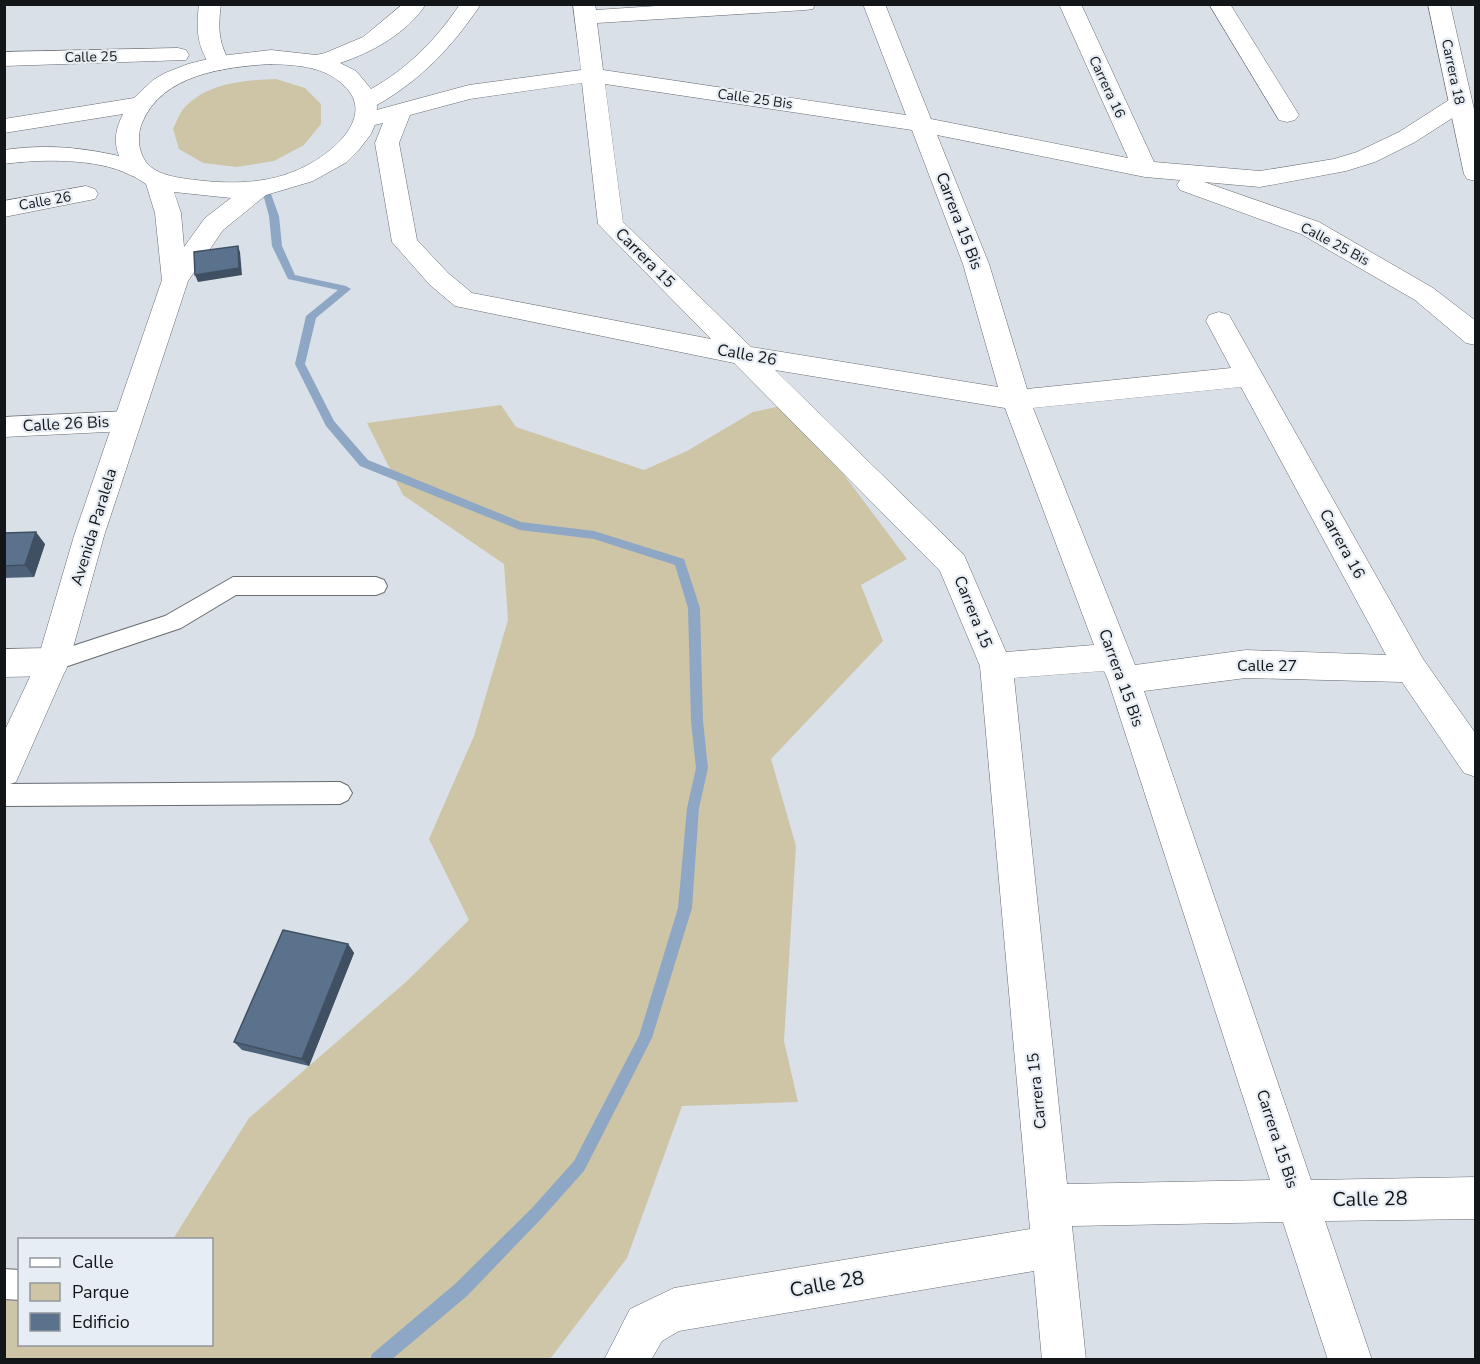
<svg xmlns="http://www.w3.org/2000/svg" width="1480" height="1364" font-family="'Nunito Sans',sans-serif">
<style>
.green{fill:#cec5a7}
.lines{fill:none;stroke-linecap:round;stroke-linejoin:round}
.stream{fill:#8ea7c4;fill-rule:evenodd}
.service-casing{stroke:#676c72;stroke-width:2}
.minor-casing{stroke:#676c72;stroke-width:1}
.secondary-casing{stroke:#676c72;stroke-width:1}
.primary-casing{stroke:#676c72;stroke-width:1}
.service{fill:#fff;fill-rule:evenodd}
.minor{fill:#fff;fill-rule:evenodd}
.secondary{fill:#fff;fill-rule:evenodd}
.primary{fill:#fff;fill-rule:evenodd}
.wall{fill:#4d6278}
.shaded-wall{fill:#3f5062}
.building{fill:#5a728c;stroke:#3f5062;stroke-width:1.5}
.labels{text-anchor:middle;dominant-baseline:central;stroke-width:4.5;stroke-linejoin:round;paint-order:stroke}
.far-street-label{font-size:14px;fill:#131618;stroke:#e7edf4}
.street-label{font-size:16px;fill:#131618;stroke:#e7edf4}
.near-street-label{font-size:20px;fill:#131618;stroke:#e7edf4}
</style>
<rect width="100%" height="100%" fill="#d9e0e7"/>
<g class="green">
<path d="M276 79 305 88 321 104V124L304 145 274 161 237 167 203 163 179 149 173 129C176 123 179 114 184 108 207 83 245 80 276 79Z"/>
<polygon points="791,404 907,559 861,585 883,641 771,759 796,846 784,1041 798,1102 682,1106 627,1258 550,1359 5,1360 5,1298 19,1294 20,1344 212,1344 212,1240 173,1239 249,1118 407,981 469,920 429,839 474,736 508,620 504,564 403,495 367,423 501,405 516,427 644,470 687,451 753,412"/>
</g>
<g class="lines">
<polygon class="stream" points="267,191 271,194 279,216 282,246 295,275 346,286 351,289 316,318 305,364 334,421 368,460 521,522 594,531 684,559 700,608 703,721 708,768 699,808 692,908 652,1038 584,1171 542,1218 467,1296 391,1360 370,1360 372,1354 455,1284 532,1208 574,1161 639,1036 678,908 687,808 696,768 691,721 688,608 675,565 594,539 520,530 360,466 326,426 295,364 306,316 338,290 288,279 272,246 269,216 263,194"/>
<g class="service-casing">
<g id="service">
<polygon points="233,577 376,577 384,580 387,586 384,592 376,595 236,595 181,628 53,671 45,669 42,662 45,655 165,616"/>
<polygon points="340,782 348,786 352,793 348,800 340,804 4,806 4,784"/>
<polygon points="4,1269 20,1270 20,1300 4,1299"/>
</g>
</g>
<g class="minor-casing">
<g id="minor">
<path d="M199 4H221C218 27 218 44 231 63L228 68 220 70 212 68C197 47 196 30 199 4Z"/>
<path d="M573 4H595L596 10 686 4H815L813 9 805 10 597 23 603 70 906 115 863 4H885L931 119 1128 158 1059 4H1081L1154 162 1260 171 1334 159 1357 152 1399 132 1452 98 1460 96 1468 98 1472 103 1468 108 1415 142 1375 162 1346 171 1260 187 1204 182 1319 222 1433 288 1476 321V345L1466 343 1415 300 1301 234 1180 190 1177 185 1180 180 1145 177 937 135 989 264 1027 389 1231 368 1206 321 1209 315 1219 312 1229 315 1423 659 1476 734V777L1464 773 1402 682 1246 678 1144 691 1311 1180 1476 1177V1219L1325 1221 1372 1360H1328L1283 1222 1072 1226 1086 1360H1042L1034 1271 679 1331 662 1341 651 1360H604L630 1309 674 1288 1030 1229 980 666 940 571 734 363 455 306 430 285 392 242 375 143 383 123 366 127 358 125 354 120 358 115 469 85 581 70ZM582 83 598 224 711 339 472 293 448 273 417 240 399 143 410 115 470 99ZM605 84 912 130 963 264 998 387 751 347 623 222ZM775 370 1005 408 1094 645 1006 652 964 555ZM1241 387 1386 655 1246 650 1135 665 1033 408ZM1104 671 1108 680 1270 1180 1067 1184 1014 678Z"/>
<polygon points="1209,4 1230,4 1299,115 1295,120 1287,122 1279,120"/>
<polygon points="178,48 186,50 189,55 186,60 4,66 4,52"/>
<polygon points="86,186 95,189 98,194 95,199 4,217 4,201"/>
<polygon points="127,411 137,414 141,421 137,428 127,431 4,437 4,417"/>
<polygon points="53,648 65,652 69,662 65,672 53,676 4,677 4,649"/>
</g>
</g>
<g class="secondary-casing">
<path id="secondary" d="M403 4H426C407 33 373 52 340 63L356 71 371 89C407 69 437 39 460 4H481C453 46 421 80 377 105L376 122 371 134 358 151 347 162 313 181 266 195 223 230 188 281 104 536 69 662 16 782 4 786V732L37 662 74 536 162 280 155 213 146 184C141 181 136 177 130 175 98 158 40 159 4 164V150C44 144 80 147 119 156 113 141 116 128 123 114L4 133V119L134 98 153 80 165 73 188 64 220 56 271 50 316 55 325 53 363 37ZM271 64C295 65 321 66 340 82 383 116 326 159 295 171 264 184 229 184 196 180 180 178 157 176 146 162 138 151 137 135 142 123 162 74 225 67 271 64ZM174 192 231 198 205 218 184 247 181 213Z"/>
</g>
<g class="primary-casing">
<polygon id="primary" points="1428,4 1450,4 1476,118 1476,181 1467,179 1464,174"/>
</g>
<use href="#service" class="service"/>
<use href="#minor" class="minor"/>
<use href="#secondary" class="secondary"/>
<use href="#primary" class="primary"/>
</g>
<g class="wall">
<polygon points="4,533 45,544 34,577 4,578"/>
<polygon points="348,944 354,953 309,1066 242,1050 234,1042"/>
</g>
<g class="shaded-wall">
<polygon points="238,246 240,252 242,275 198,282 195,275"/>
<polygon points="36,532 45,544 34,577 25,565"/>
<polygon points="348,944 354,953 309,1066 302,1059"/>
</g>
<g class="building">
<polygon points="238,246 239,268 195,275 194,252"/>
<polygon points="36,532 25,565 4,566 4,533"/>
<polygon points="283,930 348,944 302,1059 234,1042"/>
</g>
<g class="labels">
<g class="far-street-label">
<text transform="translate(91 57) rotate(-1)">Calle 25</text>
<text transform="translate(1453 72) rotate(78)">Carrera 18</text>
<text transform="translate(1107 87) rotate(65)">Carrera 16</text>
<text transform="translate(755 99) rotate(8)">Calle 25 Bis</text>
<text transform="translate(45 201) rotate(-10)">Calle 26</text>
<text transform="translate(1335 244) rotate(28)">Calle 25 Bis</text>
</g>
<g class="street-label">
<text transform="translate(959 221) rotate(69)">Carrera 15 Bis</text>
<text transform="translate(645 258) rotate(45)">Carrera 15</text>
<text transform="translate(747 355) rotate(10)">Calle 26</text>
<text transform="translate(66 424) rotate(-3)">Calle 26 Bis</text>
<text transform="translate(94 527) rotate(-73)">Avenida Paralela</text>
<text transform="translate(1342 544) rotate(61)">Carrera 16</text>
<text transform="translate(973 612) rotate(68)">Carrera 15</text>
<text x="1267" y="666">Calle 27</text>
<text transform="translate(1121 678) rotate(70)">Carrera 15 Bis</text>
<text transform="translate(1037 1091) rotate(-96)">Carrera 15</text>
<text transform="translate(1277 1139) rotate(72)">Carrera 15 Bis</text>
</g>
<g class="near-street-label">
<text transform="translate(1370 1199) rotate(-1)">Calle 28</text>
<text transform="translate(827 1284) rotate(-10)">Calle 28</text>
</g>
</g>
<rect width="1480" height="1364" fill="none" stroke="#131618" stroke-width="12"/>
<rect x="18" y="1238" width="195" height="108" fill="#e7edf4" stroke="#92979c" stroke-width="1.5"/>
<rect x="30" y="1258" width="30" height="9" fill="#ffffff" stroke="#92979c" stroke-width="1.5"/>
<text x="72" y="1268" font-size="18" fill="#131618">Calle</text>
<rect x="30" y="1283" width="30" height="18" fill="#cec5a7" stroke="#92979c" stroke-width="1.5"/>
<text x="72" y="1298" font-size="18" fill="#131618">Parque</text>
<rect x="30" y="1313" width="30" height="18" fill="#5a728c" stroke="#92979c" stroke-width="1.5"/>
<text x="72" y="1328" font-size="18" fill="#131618">Edificio</text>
</svg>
